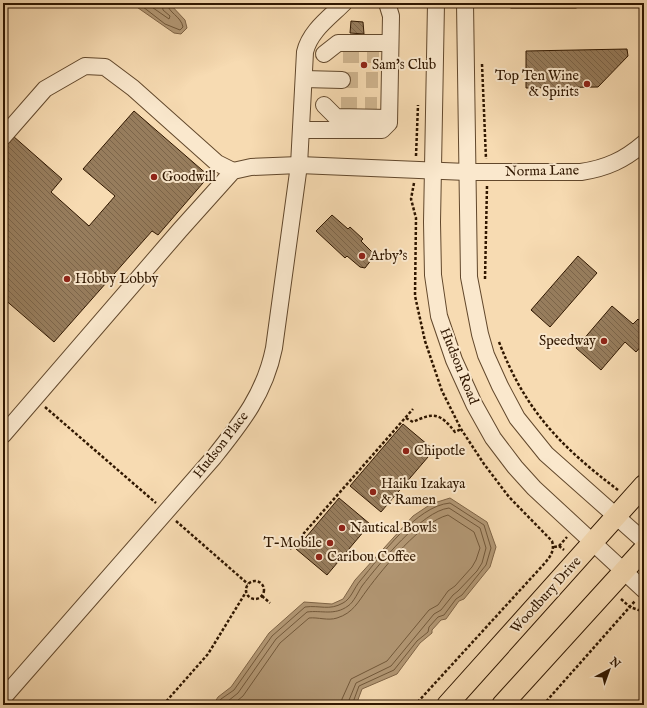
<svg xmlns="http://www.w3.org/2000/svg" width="647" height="708" font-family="'IM FELL English',serif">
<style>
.water{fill:#b39875;stroke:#7f6446}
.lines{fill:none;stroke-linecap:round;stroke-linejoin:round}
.shore{stroke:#72583a;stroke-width:1}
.building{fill:url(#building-back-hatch);stroke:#301700}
.minor-tunnel{stroke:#cfb48e;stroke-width:16;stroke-dasharray:16 8;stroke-linecap:butt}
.minor-casing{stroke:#62482c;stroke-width:18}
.major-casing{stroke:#301700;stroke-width:22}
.path{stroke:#301700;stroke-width:2.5;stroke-dasharray:3 2;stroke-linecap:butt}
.minor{stroke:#fae8cd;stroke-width:16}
.major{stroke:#f7dbb2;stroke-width:20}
.poi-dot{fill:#8f2418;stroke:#fae8cd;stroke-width:1.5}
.labels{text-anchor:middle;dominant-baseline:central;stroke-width:4;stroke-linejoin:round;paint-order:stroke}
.poi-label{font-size:14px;fill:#301700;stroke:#fae8cd;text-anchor:start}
.street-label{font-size:14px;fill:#301700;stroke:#fae8cd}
</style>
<defs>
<pattern id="building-back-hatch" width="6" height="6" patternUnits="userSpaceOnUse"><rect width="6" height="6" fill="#977d5d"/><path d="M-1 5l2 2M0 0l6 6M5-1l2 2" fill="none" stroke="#7c654a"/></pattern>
</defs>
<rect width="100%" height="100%" fill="#f7dbb2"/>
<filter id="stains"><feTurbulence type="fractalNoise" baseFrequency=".005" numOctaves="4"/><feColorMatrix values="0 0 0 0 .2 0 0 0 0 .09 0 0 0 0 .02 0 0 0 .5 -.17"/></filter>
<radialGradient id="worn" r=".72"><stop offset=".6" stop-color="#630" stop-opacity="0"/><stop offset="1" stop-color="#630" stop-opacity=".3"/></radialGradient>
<g class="water">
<polygon points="131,3 169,3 185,20 187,28 181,34 174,33"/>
<polygon points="450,498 487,522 496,547 490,567 464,599 459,601 446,619 441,620 432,630 432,633 420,643 397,674 362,689 356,705 213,705 218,697 231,687 269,633 304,602 332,604 343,599 355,580 413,516 431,504"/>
</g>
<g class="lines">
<g class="shore">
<path d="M138 3 165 24 180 30 183 27C181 16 168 13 167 3"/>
<polyline points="146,3 169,19 170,16 163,10 162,3"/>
<path d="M217 705 221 699 234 690 272 636 305 607C320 605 329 611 343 603 351 599 354 588 360 581 381 556 416 506 450 503L484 525 491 548 486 565 462 595 456 599 444 615 438 617 429 627 428 632 417 641 394 670 359 686 352 705"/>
<path d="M223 705 238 693 276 639 307 612C322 610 334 616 348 606 354 602 358 592 362 586 379 564 422 511 449 508L480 528 486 548 482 563 477 571 458 591 453 595 441 610 434 614 391 666 356 683 347 705"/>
<path d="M232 705 243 696 280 643 309 618C318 617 328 621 337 618 353 613 358 602 367 590 384 567 421 522 448 515L474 532 480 548 476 560 472 567 455 586 448 591 438 605 429 610 387 661 351 679 342 699 341 705"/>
</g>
</g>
<g class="building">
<rect x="511" y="3" width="65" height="5"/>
<polygon points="351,21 363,22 364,34 350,33"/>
<polygon points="627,49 628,56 598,87 526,88 526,51"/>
<polygon points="134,111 209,176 158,235 152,231 54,342 3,298 3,148 13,136 62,179 51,192 89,226 115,196 83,169"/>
<polygon points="332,215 348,229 350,227 363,239 361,241 375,255 365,268 360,267 347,256 345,258 316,231"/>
<polygon points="578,256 597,273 550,327 531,310"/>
<polygon points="612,306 633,324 638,319 644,325 644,343 636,352 625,342 601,370 576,348"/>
<polygon points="403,424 434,450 381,512 350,486"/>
<polygon points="339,498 370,524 327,575 296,549"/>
</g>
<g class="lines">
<g class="minor-tunnel">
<polyline points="343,55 379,55"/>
<polyline points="342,80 378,80"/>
<polyline points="341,105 377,105"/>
</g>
<g class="minor-casing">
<g id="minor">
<polyline points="436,3 432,222 433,275 439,316 454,360 474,404 493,438 515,467 534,488 644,590"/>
<polyline points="465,3 469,277 480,334 486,355 500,386 517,418 546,454 644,541"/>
<polyline points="324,54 338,43 390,43"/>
<polyline points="304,79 342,80"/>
<polyline points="324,105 336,117 389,118"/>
<polyline points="301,130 382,130 389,123 391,16 387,3"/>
<polyline points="3,137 45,89 85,66 105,67 133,88 217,163 233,171"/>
<path d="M3 435 180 230 233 171 251 167 299 165 467 172H581C607 168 624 160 644 143"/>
<path d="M3 698 214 457C242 422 265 393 274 348L299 165 305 52C310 31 329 18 344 3"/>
</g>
</g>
<g class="major-casing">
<g id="major">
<polyline points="447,705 644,485"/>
<polyline points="502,705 644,549"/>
</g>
</g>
<g class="path">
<polyline points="482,64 486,159"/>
<polyline points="416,156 418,105"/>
<path d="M414 183 411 199 416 218 415 296 425 341 442 391 461 429 484 464 509 497 552 541C555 551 550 557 544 564L415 705"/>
<polyline points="485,279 487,186"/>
<path d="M499 342C525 410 560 446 618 490"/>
<polyline points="45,407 156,503"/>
<path d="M406 418 413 422C434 412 440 413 455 432L461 429"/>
<polyline points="176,521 248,584"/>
<polyline points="559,546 567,537"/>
<polyline points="554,547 559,546 564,550"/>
<polyline points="290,549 413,409"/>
<circle cx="255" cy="590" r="9"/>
<polyline points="262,596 270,603"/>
<polyline points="621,599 630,607 644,612"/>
<polyline points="163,705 208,654 246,592"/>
<polyline points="543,705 635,601"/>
</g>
<use href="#minor" class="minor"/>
<use href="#major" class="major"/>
</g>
<g class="poi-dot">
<circle cx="364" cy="65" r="4"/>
<circle cx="587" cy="84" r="4"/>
<circle cx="154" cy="177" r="4"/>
<circle cx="362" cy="256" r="4"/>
<circle cx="67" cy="279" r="4"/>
<circle cx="604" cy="341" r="4"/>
<circle cx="406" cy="451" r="4"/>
<circle cx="373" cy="492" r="4"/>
<circle cx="342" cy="528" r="4"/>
<circle cx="330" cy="543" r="4"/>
<circle cx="319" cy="557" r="4"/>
</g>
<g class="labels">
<g class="poi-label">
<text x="372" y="65">Sam's Club</text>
<text x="579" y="76" text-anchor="end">Top Ten Wine<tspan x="579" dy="16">&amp; Spirits</tspan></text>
<text x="162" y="177">Goodwill</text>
<text x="370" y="256">Arby's</text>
<text x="75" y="279">Hobby Lobby</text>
<text x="596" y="341" text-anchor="end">Speedway</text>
<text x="414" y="451">Chipotle</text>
<text x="381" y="484">Haiku Izakaya<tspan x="381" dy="16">&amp; Ramen</tspan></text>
<text x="350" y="528">Nautical Bowls</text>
<text x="322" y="543" text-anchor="end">T-Mobile</text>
<text x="327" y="557">Caribou Coffee</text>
</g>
<g class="street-label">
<text transform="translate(542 171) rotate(-1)">Norma Lane</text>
<text transform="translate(459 366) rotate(68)">Hudson Road</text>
<text transform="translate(221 445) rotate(-52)">Hudson Place</text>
<text transform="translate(546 595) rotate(-48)">Woodbury Drive</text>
</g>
</g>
<rect width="647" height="708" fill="none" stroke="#f7dbb2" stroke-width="16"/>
<rect x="4" y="4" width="639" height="700" fill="none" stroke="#301700" stroke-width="2"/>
<rect x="8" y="8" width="631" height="692" fill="none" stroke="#301700"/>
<g transform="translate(609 670) rotate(41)" stroke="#fae8cd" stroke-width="3" paint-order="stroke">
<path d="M0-3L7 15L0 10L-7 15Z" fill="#301700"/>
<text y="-6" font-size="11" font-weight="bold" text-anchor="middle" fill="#301700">N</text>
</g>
<rect width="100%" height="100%" filter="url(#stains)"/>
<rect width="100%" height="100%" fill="url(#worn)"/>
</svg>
